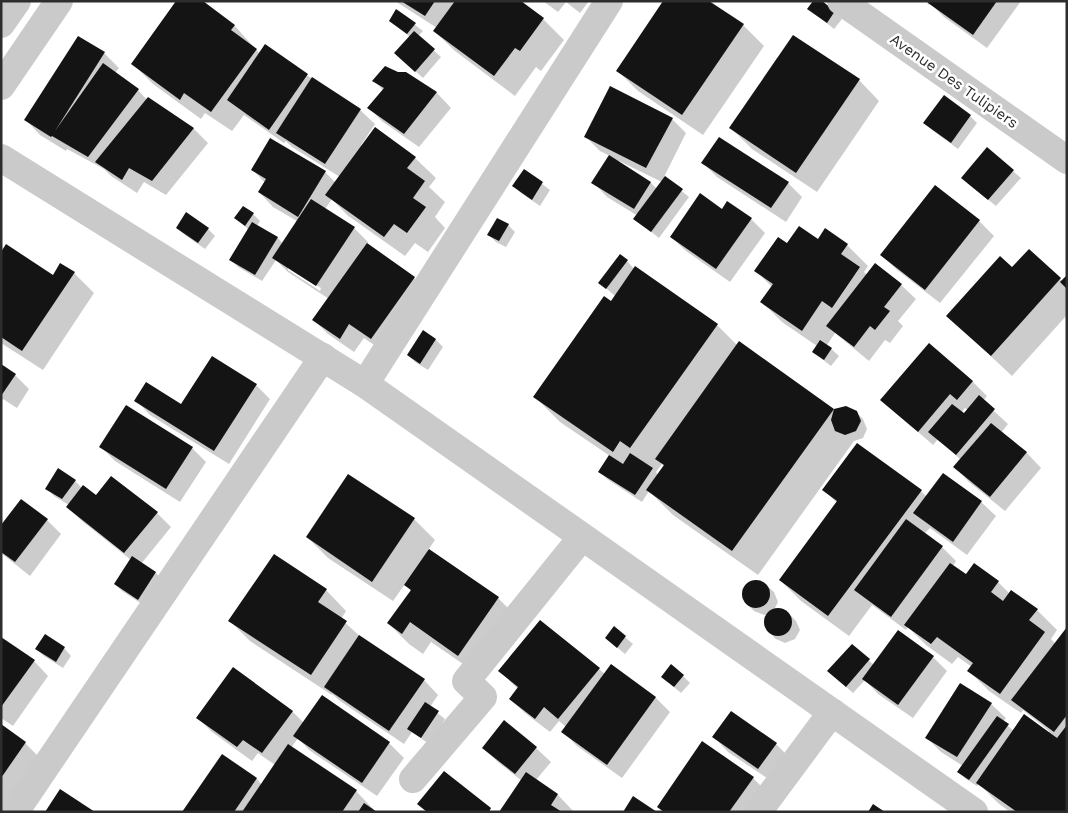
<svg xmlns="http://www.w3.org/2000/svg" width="1068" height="813" font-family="'Work Sans',sans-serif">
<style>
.shadow{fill:#0003;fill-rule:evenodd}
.building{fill:#141414}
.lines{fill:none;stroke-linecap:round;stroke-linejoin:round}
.minor{stroke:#cacaca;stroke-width:28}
.labels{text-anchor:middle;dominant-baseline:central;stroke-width:5;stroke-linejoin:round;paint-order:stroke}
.street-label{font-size:15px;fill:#2d2d2d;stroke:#fff}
</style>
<rect width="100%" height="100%" fill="#fff"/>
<g class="shadow">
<polygon points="395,1 519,1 543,19 564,40 541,71 536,67 515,96 455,51 434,31 437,28"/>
<polygon points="543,1 589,1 580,13 566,2 558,12"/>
<polygon points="706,1 743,25 764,46 703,135 638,91 618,71"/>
<polygon points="925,1 1021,1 987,48 944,17 930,3 929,5"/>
<polygon points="809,9 834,12 842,19 834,29"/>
<polygon points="397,11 423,31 418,36 441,57 423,78 403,60 410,37 390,21"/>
<path d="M234 25 260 54 265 46 311 78 360 110 375 124 361 145 415 158 436 178 429 187 445 202 435 217 445 228 428 252 415 243 405 256 347 215 332 199 325 209 354 228 368 242 367 244 414 278 428 292 386 353 364 338 354 352 328 334 314 320 329 299 288 272 276 260 262 281 238 267 231 260 249 230 236 218 253 214 260 221 257 226 278 238 283 244 297 221 273 207 259 192 265 183 253 170 325 172 336 183 340 177 292 147 286 141 284 143 244 115 232 131 205 113 201 119 153 84 132 63ZM288 267 321 288 320 291 288 270Z"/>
<polygon points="79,37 104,53 119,68 115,73 138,90 147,100 148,98 194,129 208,143 166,195 144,182 137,193 111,176 104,169 67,149 66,151 40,135 26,120"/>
<polygon points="397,73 405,73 437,93 451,108 419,147 383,122 369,108 384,91 374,81"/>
<polygon points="859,80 879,101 817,192 752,149 731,128"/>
<polygon points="970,116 977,123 958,149 932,130 925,123"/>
<path d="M672 119 686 133 664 177 689 197 659 238 635 219 638 216 607 197 593 182 610 156 600 151 586 137ZM619 161 662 182 657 189 651 183 618 162Z"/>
<polygon points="987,149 1021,178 996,206 970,185"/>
<polygon points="703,163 788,183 802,197 786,222 717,177"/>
<polygon points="525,171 550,190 540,206 521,193 514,186"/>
<polygon points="936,187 979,221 994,236 940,303 896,269 882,255"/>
<polygon points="722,210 751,219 765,233 730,282 686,251 671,237"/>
<polygon points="508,225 515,232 506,247 496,242 489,235"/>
<polygon points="177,228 208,229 215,236 205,249 185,235"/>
<polygon points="826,230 847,245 868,266 864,272 867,275 901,285 916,299 898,321 903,326 890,343 885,340 869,361 835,333 827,345 839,356 831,366 813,352 817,346 782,322 762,302 772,287 756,271 787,245 818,241"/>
<polygon points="1029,251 1062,281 1067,277 1067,315 1012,376 948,316 1013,269"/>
<polygon points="1,254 53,277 74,273 94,293 43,370 1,343"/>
<path d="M627 261 634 269 717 325 738 346 740 343 834 410 856 412 863 419 867 429 863 438 854 441 758 575 673 515 649 491 642 502 607 479 600 472 610 456 560 422 535 397 615 296 600 283ZM662 464 664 466 658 475 656 472Z"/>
<polygon points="423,332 436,340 443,347 428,370 415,362 408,355"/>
<polygon points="1,366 15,375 29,389 17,408 3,399 1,403"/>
<path d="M972 381 987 396 983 401 1008 424 1001 433 1027 453 1041 468 1005 511 969 482 955 467 961 460 938 439 933 445 882 400ZM965 408 968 410 964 415 961 413Z"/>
<polygon points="256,385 270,399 229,464 150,415 136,400 182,406"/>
<polygon points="101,447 192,448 206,462 180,502 115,461"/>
<polygon points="348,476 414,519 435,540 428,550 498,598 519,619 479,675 431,642 423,654 409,644 388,623 411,591 405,584 393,601 328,558 307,537"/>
<polygon points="75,481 82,488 96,497 157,513 171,527 141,564 156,573 163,580 145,606 122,591 115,584 131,560 82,521 67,507 69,505 54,496 47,488"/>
<polygon points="824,490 921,491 927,497 981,502 996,516 967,555 930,528 924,534 942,547 956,561 953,566 966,576 975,565 998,582 1010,594 1037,610 1057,630 1051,639 1056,644 1067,629 1067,812 1010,812 998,803 979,784 977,786 966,779 959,772 963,766 941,752 927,738 991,704 1006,718 1003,722 1014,731 1048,733 1049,731 1023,710 1021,713 989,691 969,671 972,667 958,657 952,664 926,645 908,627 906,630 872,605 849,636 801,601 780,580 837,503"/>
<polygon points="47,520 61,534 30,576 1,553 1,527"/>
<polygon points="756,580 766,585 774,592 778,602 774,610 778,608 788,613 796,621 800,630 795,639 785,643 776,639 768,631 764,621 768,614 764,615 754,611 746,603 742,593 747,584"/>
<polygon points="326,590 346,611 341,619 363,639 424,680 438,695 430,707 445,719 429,744 412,732 404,744 340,701 332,694 332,695 250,641 230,621"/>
<polygon points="540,622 605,674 611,666 656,698 670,712 622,778 577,746 563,732 566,727 559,721 550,732 525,713 510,699 518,689 500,671"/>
<polygon points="614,628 633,644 625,654 606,638"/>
<polygon points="1,639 34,661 48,676 13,726 1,718"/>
<polygon points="852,646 874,665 933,657 947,671 913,718 878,694 865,680 853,693 836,678"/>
<polygon points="64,648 71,656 63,668 44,656 36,649"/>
<polygon points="233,669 293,712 304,723 322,697 389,743 404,758 377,796 309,750 298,738 291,748 356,791 376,812 183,812 223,756 257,779 262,785 275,765 258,753 252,761 212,732 198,718"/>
<polygon points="683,676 690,683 681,693 662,677"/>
<polygon points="1,726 25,743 45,763 13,812 1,812"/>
<polygon points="714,737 776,744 790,758 773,782 728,752"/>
<polygon points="483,748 536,748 551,762 536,780 558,795 574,812 501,812 522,781 498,762"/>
<polygon points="753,778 767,792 754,812 664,812"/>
</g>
<g class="building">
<polygon points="176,1 203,1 235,25 231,30 257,49 211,112 184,93 180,100 131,64"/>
<polygon points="401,1 435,1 425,16"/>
<polygon points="455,1 521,1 544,18 520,51 515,48 494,76 433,31"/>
<polygon points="663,1 709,1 744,24 682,115 616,71"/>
<polygon points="813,1 822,1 835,11 827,23 807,9"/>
<polygon points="929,1 997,1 973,35 928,3"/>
<polygon points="396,9 416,23 407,34 389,21"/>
<polygon points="414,31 435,49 415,72 394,53"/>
<polygon points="793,35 860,79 796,173 729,128"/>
<polygon points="78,36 105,52 55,131 103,63 139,89 88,157 52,136 51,137 24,120"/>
<polygon points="265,44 308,74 269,130 227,100"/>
<polygon points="385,66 398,72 406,72 437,92 404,134 367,108 384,88 372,81"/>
<polygon points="312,77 361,109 325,164 276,133"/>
<polygon points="610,86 673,118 646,168 584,137"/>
<polygon points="944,95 971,115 951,143 923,123"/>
<polygon points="148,97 194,128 152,181 129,168 122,180 95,162"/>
<polygon points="375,127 416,157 407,168 425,181 413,198 426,207 407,233 394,224 384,237 325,195"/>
<polygon points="719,137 789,182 771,208 701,163"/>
<polygon points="270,138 326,171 298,217 258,192 266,179 251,170"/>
<polygon points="987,147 1014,170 988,200 961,178"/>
<polygon points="609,155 651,182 634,209 591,183"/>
<polygon points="524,169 543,182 532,200 512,186"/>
<polygon points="665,176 683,189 651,232 633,219"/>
<polygon points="935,185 980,220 925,290 880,255"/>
<polygon points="700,193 722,209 727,201 752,218 716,269 670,237"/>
<polygon points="311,199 355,227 316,286 272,258"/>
<polygon points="243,206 254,213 245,226 234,218"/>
<polygon points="186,212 209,228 198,243 176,228"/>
<polygon points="497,218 509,224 499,241 487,235"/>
<polygon points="252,222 278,237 255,275 229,260"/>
<polygon points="799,226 818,239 825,228 848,244 841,254 860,267 832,308 822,301 802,331 760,302 773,284 754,271 778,237 787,243"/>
<polygon points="367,243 415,277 371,339 349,324 340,339 312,320"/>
<polygon points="6,244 53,275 60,263 75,272 22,351 1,337 1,252"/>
<polygon points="1029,249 1061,278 991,356 946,316 1000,256 1012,267"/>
<polygon points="620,254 628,260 606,289 598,283"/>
<polygon points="875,263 902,284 884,307 890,311 875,330 870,326 854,347 826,326"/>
<polygon points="635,266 718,324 630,448 620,441 613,452 533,397 604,296 611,301"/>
<polygon points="1067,275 1067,289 1060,282"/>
<polygon points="423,330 436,339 420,364 407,355"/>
<polygon points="820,340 832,348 824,360 812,352"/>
<polygon points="739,341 834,409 732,551 646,490 664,465 655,459"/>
<polygon points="929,343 973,381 957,400 950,394 918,432 880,400"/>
<polygon points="212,356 257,384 214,451 134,401 146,382 181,404"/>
<polygon points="1,364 16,374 1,396"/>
<polygon points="979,395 995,409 956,455 928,432 952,404 964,413"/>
<polygon points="126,405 193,447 166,489 99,447"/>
<polygon points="846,406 857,411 861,421 856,431 845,435 835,431 831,420 834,409"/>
<polygon points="991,423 1027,452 990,497 953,467"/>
<polygon points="857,443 922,490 828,616 779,580 837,501 822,490"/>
<polygon points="630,453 653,468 635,495 598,472 609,455 623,464"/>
<polygon points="58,468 76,480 62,499 45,489"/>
<polygon points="943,473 982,501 953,542 913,513"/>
<polygon points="348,474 415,518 372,582 306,537"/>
<polygon points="111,476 158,512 124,553 66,507 83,485 96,495"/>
<polygon points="21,499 48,519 15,562 1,552 1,525"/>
<polygon points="906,519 943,546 891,617 854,590"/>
<polygon points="429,549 499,597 458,656 410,622 402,634 387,623 411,590 404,585"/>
<polygon points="274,554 327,589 318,602 347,621 311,675 228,621"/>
<polygon points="132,556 156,572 138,600 114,584"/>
<polygon points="950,563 966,574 974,563 999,581 991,592 1003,601 1011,590 1038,609 1029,620 1045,632 1000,694 967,671 973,663 937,637 931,644 904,625"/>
<circle cx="756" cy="594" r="14"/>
<circle cx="778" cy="622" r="14"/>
<polygon points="540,620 600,668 558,719 544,707 535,719 509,699 518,687 498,671"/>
<polygon points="614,626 626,636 617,648 605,638"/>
<polygon points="1067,627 1067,715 1054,732 1011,700"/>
<polygon points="898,630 934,656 898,705 862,679"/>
<polygon points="45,634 65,647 56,662 35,649"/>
<polygon points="359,635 425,679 389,731 324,687"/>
<polygon points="1,637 35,660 1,707"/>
<polygon points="852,644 870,659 846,687 827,671"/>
<polygon points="611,664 656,697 607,765 561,732"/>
<polygon points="671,664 684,675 674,687 661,677"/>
<polygon points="233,667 293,711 262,753 243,740 237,747 196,718"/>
<polygon points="960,683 992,703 957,757 925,738"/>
<polygon points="322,695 390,742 362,783 293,736"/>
<polygon points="425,702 439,711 421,738 407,729"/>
<polygon points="731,711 777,743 758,769 712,737"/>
<polygon points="1024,714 1057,738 1067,725 1067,812 1017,812 976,783"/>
<polygon points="997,716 1009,724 969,780 957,772"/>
<polygon points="504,720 537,747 515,774 482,748"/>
<polygon points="1,724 26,742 1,778"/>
<polygon points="702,741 754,777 729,812 664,812 657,807"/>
<polygon points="288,744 357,790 342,812 242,812"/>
<polygon points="222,754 257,778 234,812 182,812"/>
<polygon points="444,771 491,808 489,812 427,812 417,804"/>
<polygon points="526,772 558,794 551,805 562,812 499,812"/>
<polygon points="60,789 95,812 45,812"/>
<polygon points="633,796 657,812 623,812"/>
<polygon points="364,803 377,812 358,812"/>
<polygon points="873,804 885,812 868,812"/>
</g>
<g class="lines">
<g class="minor">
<polyline points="841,1 1067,160"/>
<polyline points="1,24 17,1"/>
<polyline points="1,86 59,1"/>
<polyline points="1,158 365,384 974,812"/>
<polyline points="365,384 609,1"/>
<polyline points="413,779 483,697 466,681 582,537"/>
<polyline points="15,812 323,357"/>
<polyline points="758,812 832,712"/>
</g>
</g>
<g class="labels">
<g class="street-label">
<text transform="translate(954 81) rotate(35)">Avenue Des Tulipiers</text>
</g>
</g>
<rect width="1068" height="813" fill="none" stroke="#2d2d2d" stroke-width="5"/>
</svg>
